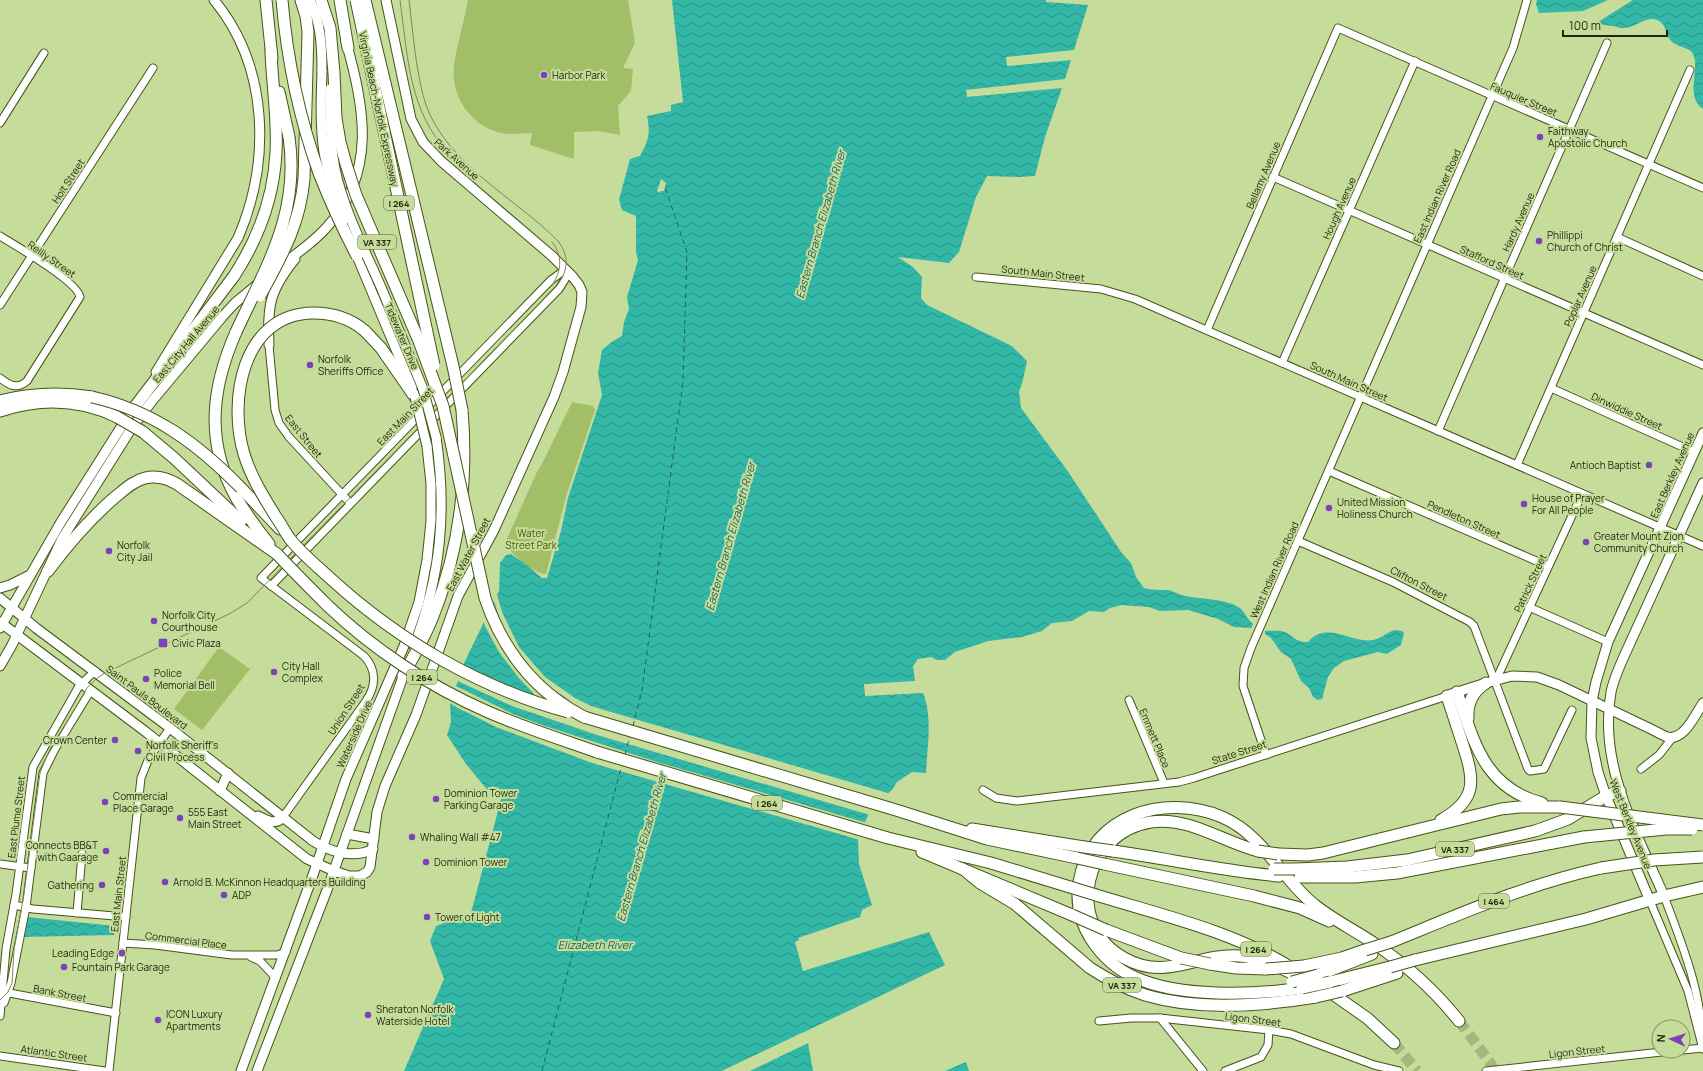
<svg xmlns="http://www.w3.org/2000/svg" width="1703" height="1071" font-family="Manrope,sans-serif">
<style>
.green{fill:#a2be66}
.water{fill:url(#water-waves)}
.pier{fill:#c6dc9b}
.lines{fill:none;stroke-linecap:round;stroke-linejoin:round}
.ferry{stroke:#1e625a;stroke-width:1;stroke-dasharray:5 4;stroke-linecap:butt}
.highway-tunnel{stroke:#a4b87e;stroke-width:11;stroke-dasharray:11 5.5;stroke-linecap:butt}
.minor-casing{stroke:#445517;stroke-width:9}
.major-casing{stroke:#445517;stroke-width:11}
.highway-casing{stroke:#445517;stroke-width:13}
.minor{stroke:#fff;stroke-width:7}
.major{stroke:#fff;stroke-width:9}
.highway{stroke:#fff;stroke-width:11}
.tram{stroke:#79895a;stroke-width:1}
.major-bridge-casing{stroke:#445517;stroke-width:11;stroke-linecap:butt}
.highway-bridge-casing{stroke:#445517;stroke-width:13;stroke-linecap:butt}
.major-bridge{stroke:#fff;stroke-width:9}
.highway-bridge{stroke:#fff;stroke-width:11}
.poi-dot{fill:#7c42b8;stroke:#c6dc9b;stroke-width:1.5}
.labels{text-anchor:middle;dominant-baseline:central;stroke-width:4;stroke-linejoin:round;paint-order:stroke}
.shield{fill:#c6dc9b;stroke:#505d37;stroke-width:1}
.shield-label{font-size:9px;font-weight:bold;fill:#1e260c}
.poi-label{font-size:10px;fill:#1e260c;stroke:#c6dc9b;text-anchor:start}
.street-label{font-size:10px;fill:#1e260c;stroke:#c6dc9b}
.park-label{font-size:10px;fill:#475b0a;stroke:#c6dc9b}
.water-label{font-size:11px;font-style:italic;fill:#1e625a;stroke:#c6dc9b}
</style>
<defs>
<pattern id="water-waves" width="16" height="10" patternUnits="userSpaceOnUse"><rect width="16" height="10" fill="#33b8a8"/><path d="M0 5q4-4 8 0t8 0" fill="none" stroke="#2b9587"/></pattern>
</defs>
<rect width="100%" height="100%" fill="#c6dc9b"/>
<g class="green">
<path d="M468 0H628L635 43 623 68 633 69 631 91 618 106 620 135 598 131 574 132V159L530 145 532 133C525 133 517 134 510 134 476 132 450 100 454 66 457 44 464 22 468 0Z"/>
<path d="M572 402 593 406 595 410 567 493 546 574C533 573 511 555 505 543L537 472 542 464Z"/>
<polygon points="219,647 250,669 202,730 174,709"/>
</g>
<g class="water">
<path d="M672 0H1046V2L1088 5 1074 50 1006 57 1007 66 1071 60 1065 79 966 90 967 97 1062 88 1045 137 1035 176 1019 177 987 176 976 197 959 252 949 263 898 257 913 267 922 277 921 298 927 305 1012 346 1027 361 1023 380 1019 392 1021 408 1067 470 1121 552 1131 563 1136 577 1144 588C1152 590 1159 590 1168 590 1174 591 1179 595 1185 596 1201 599 1227 599 1240 608 1244 611 1247 619 1253 624L1251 628 1234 627 1218 619 1188 610 1160 611 1149 607 1121 605 1110 608 1104 612 1089 611 1072 621 1052 623 1042 631 1022 637 988 641 955 652 945 660H937L931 657 918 659 913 666 915 681 864 684 865 696 923 693C933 717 927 748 926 773L912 772 897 782 892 790 871 809 858 838 859 864 872 905 862 910 860 917 798 938 799 940 795 942 803 971 929 932 945 965 722 1071H404L444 979 430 941 436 926 471 913 502 796 499 788 492 786 489 792 466 764 447 735 451 722 450 703 465 661 499 591 500 563 506 555 511 554 528 566 542 578H547L561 531 568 498 602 395 598 373 602 350 613 341 622 336 624 322 629 309 627 297 638 260 636 252V216L622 210 619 200 630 159 640 156C648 141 651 134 647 116L671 111V105L683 102Z"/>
<polygon points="1537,0 1608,0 1583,11 1539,13 1536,4"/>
<path d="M1633 0H1703V109C1683 95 1703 65 1691 51 1685 47 1677 46 1672 42 1665 36 1667 25 1659 21 1647 14 1636 28 1624 28 1620 29 1616 26 1612 26 1606 25 1603 26 1598 22Z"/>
<path d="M1395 630 1402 631 1404 633 1401 645 1387 654 1378 652 1344 661 1334 668 1328 677 1322 699 1318 700 1313 697 1309 688 1301 681 1291 659 1281 652 1271 638 1265 634V631C1272 631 1279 630 1285 632 1293 636 1297 643 1308 642 1327 620 1352 644 1373 640 1381 639 1387 632 1395 630Z"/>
<polygon points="27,917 115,926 114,935 22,937"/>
<polygon points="808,1043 813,1071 750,1071"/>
<polygon points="966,1062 969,1071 945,1071"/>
</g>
<g class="pier">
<polygon points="661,179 666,183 664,191 661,191 660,193 657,191"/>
<polygon points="496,591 502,612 519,647 545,677 575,698 591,706 611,712 891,794 873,810 870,815 597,735 512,706 464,684 456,680 461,666 533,697 534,694 518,677 499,652 486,628 482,618 491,601 513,649 542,682 560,696 571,701 551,688 531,669 508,637 500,620 494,601 493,597"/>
<polygon points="454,685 513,714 545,726 657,762 867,823 860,840 592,763 496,727 458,708 448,702"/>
<polygon points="802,1033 803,1035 726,1071 722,1071"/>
<polygon points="807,1042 808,1043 748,1071 749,1069"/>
</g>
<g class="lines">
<g class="ferry">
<polyline points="633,726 642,690 683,381 687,252 665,187"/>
<polyline points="625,755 630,735"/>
<polyline points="542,1071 622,764"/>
</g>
<g class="highway-tunnel">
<polyline points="1459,1021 1489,1061 1495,1071"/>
<polyline points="1394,1043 1417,1071"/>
</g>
<g class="minor-casing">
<g id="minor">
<polyline points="0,123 44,53"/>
<polyline points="1273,177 1703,365"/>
<path d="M0 236C15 245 78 282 80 297L27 381C17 390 9 385 0 378"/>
<polyline points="1617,237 1703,276"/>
<polyline points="976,277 1101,289 1135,299 1703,546"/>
<polyline points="0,305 153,68"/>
<polyline points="1207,330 1338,28 1703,188"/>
<polyline points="269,345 275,410 279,423 289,437 350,503"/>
<polyline points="1282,363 1415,61"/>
<polyline points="1551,388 1694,452"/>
<polyline points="1438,431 1607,43"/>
<polyline points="1517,465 1690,70"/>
<polyline points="1329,471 1548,566"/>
<polyline points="1298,541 1393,582 1470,622 1474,626 1528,769 1530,771 1544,769 1572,710"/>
<polyline points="271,586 559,289 569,273"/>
<polyline points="1529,607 1608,642"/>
<polyline points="1496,680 1582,494"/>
<polyline points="1129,700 1164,783"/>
<polyline points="1266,755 1243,686 1244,668 1251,648 1513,48 1527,0"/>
<polyline points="1641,769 1659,755 1673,737"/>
<polyline points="983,790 996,798 1017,801 1179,782 1194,778 1447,696"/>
<path d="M283 817 366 701C376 686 377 670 364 656L261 578 551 280 566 269"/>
<polyline points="0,864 31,868"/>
<path d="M1664 896C1679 936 1703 995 1701 1037"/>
<polyline points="1650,901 1688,991 1703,1049"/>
<polyline points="14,905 33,909 126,917"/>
<polyline points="77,913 82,854"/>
<polyline points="123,943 155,945 232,955 277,955 286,952"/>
<polyline points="251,957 260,961 276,978"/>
<polyline points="4,992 116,1013"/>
<polyline points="4,1003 11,983 26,907 43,773 55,749 91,690"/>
<polyline points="0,1016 6,949 16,894 33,767 79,686 95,671"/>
<polyline points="1160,1018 1203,1071"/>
<polyline points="1099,1021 1131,1018 1160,1018 1269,1030 1291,1034 1374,1065 1399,1071"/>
<polyline points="1683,1050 1703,1048"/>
<polyline points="0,1056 105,1071"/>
<polyline points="109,1071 141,778 149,758 170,728"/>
<polyline points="1225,1071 1261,1057 1268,1045 1269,1030"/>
<polyline points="1486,1071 1671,1051"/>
</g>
</g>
<g class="major-casing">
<g id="major">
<path d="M310 0C321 23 322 47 322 72"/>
<polyline points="357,256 412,388"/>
<path d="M274 271C291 257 311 245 326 228 377 174 365 107 346 42"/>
<polyline points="383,292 423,389"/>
<path d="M269 345C267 305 270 290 295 259"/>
<path d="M156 372 238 238C271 161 269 67 214 0"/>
<polyline points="0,588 10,585 28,576"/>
<path d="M0 598 36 628 170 728 313 841C330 852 354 859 373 849"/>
<polyline points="0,622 146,732 307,859 334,871 349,876 360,876 367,872 370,867 377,812 385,786 416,715 458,596 494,530 554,397 563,372 581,307 582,292 579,285 572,276 552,256 441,161 423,142 411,119 386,0"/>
<polyline points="0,628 61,522 135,405"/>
<path d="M414 646C441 575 447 512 436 437"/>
<polyline points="0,666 12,645 62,539 131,429 152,401 223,316 235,303 259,283"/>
<path d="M1451 694 1486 683 1512 676 1537 677 1559 685 1653 730C1657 732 1662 735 1667 737 1684 741 1695 715 1703 703"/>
<polyline points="220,791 228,773"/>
<path d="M258 816C267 820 275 826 283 817"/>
<polyline points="347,834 374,839"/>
<path d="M1664 896C1636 831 1598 765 1611 692 1614 678 1620 665 1626 652L1703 483"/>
<polyline points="1650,901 1606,796 1598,772 1591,738 1592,701 1596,682 1608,642 1703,433"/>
<polyline points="241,1071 313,875 346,779 404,646 419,602 427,560 431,521 431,484 427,446"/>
<polyline points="257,1071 327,890 405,671"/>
</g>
</g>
<g class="highway-casing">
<g id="highway">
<polyline points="266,0 272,58"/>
<polyline points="301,0 306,16 308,32 304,179"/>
<polyline points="321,0 330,28 334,73"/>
<polyline points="340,0 348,48"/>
<polyline points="279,92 289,137"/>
<polyline points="365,331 381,348 415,397"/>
<path d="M236 332C211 389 205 443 237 499 247 515 258 530 269 544"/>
<path d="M0 401C31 393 60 392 92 397"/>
<path d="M134 408 234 276C258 239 274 197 276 152 278 119 272 84 271 51"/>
<path d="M0 411C40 398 78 398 117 417"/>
<polyline points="143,432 174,458 241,521"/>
<polyline points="241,488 280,529"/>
<path d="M48 571C68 544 89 520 114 498 124 490 133 481 145 478 157 475 167 478 177 484L277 554"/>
<path d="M403 676C413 657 425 637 433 616 459 551 468 480 462 410"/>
<path d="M1457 692C1474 742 1484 788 1542 803"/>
<polyline points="584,717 896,810 987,839 1077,858"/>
<path d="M1468 718C1467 702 1473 691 1486 683"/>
<polyline points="597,752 888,838 991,863 1070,887"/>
<path d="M1441 820C1479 799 1474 779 1462 742 1457 727 1452 711 1447 696"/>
<polyline points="972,829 1084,847"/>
<path d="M1113 851C1169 859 1224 871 1279 876"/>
<path d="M1258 851C1223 842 1188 816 1151 822 1084 832 1063 924 1124 958 1167 982 1196 953 1239 956 1269 958 1301 979 1329 991"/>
<polyline points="922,852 1072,915"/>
<polyline points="1278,854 1308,855 1323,853 1501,809 1519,807 1560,807"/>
<polyline points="1104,864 1254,896 1300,908 1329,921"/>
<path d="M963 869 980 883 1015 904 1090 968C1107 979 1126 989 1145 995 1199 1011 1261 1006 1316 997"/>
<polyline points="1295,869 1347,867 1407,860 1535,831 1568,819 1606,796 1620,791"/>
<polyline points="1300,877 1355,877 1397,873 1584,837"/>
<path d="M1096 895C1161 915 1232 931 1290 967"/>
<polyline points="1106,930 1181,958"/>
<path d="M1391 942C1460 914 1528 884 1601 868"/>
<polyline points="1415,960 1586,919 1664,896 1703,887"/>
<polyline points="1210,964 1236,968 1266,969"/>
<polyline points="1304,966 1342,958 1365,950"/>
<polyline points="1318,975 1372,954"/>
<polyline points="1330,982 1390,967"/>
<path d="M1302 988C1254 995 1179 998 1134 977 1116 969 1102 956 1091 939 1080 922 1076 902 1079 882 1090 815 1165 793 1222 817 1264 835 1282 880 1316 906 1335 921 1356 931 1375 944 1408 966 1435 991 1459 1021"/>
<polyline points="1327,990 1367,1018 1394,1043"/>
<polyline points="1342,991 1397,973"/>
</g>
</g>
<use href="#minor" class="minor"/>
<use href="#major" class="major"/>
<use href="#highway" class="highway"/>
<g class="tram">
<path d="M400 0C407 49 408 104 441 144"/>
<path d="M552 242C562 254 562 269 554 282"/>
<path d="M0 1000 8 992 12 983 14 950 24 894 40 773 46 758 87 688 96 679 105 673 231 613 247 603 554 289C568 274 571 256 557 240 514 197 448 165 426 105 416 75 413 32 409 0"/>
</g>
<g class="major-bridge-casing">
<g id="major-bridge">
<path d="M322 72C321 99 320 126 324 152 328 175 336 197 344 220"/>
<path d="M330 89C329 116 330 142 335 169 344 212 366 252 383 292"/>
<polyline points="423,389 436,437"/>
<polyline points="415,397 427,446"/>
</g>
</g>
<g class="highway-bridge-casing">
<g id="highway-bridge">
<path d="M282 0C287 59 299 117 319 173 330 201 343 229 357 256"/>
<polyline points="356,0 434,365"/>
<polyline points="365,0 453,366 462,410"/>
<path d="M334 73 336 118 340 142 346 164 356 195 419 341 443 406 485 598C503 651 534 691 584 717"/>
<path d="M260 296C281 257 300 225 304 179"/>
<path d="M365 331C350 318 332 313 313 313 242 314 228 401 244 454 251 477 263 496 276 517 281 524 285 532 290 539 302 554 317 566 331 579 398 640 479 688 568 712"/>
<path d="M236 332C267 265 300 213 289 137"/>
<path d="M92 397C154 411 198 444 241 488"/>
<polyline points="117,417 143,432"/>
<path d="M277 554C294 572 311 589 328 606 373 649 429 686 486 711 522 727 560 739 597 752"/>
<polyline points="1560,807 1703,825"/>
<polyline points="1584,837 1666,829 1692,829"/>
<polyline points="1084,847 1113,851"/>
<polyline points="1258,851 1278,854"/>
<polyline points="1077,858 1104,864"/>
<polyline points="1601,868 1654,860 1703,857"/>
<polyline points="1274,869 1295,869"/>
<polyline points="1070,887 1096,895"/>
<polyline points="1072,915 1106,930"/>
<polyline points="1365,950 1391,942"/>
<polyline points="1181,958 1210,964"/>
<polyline points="1390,967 1415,960"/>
<polyline points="1266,969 1304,966"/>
<polyline points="1292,982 1318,975"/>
<polyline points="1302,988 1330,982"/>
<polyline points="1316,997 1342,991"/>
</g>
</g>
<use href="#major-bridge" class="major-bridge"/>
<use href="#highway-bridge" class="highway-bridge"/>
</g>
<g class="poi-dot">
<circle cx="544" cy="75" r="4"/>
<circle cx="1540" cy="137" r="4"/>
<circle cx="1539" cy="241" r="4"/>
<circle cx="310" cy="365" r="4"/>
<circle cx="1649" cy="465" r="4"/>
<circle cx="1524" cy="504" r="4"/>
<circle cx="1329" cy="508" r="4"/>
<circle cx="1586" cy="542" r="4"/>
<circle cx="109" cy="551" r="4"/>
<circle cx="154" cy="621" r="4"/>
<rect x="158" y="638" width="10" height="10" rx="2"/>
<circle cx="274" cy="672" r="4"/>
<circle cx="146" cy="679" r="4"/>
<circle cx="115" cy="740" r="4"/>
<circle cx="138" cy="751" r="4"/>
<circle cx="436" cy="799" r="4"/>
<circle cx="105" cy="802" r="4"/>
<circle cx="180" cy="818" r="4"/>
<circle cx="412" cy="837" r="4"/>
<circle cx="106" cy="851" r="4"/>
<circle cx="426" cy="862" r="4"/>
<circle cx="165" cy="882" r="4"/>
<circle cx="102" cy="885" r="4"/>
<circle cx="224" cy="895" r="4"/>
<circle cx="427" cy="917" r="4"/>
<circle cx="122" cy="953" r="4"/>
<circle cx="64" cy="967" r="4"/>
<circle cx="368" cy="1015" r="4"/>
<circle cx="158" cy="1020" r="4"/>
</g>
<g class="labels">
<g class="shield">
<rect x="384" y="196" width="30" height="14" rx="3"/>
<rect x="358" y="235" width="38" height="14" rx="3"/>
<rect x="407" y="670" width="30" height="14" rx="3"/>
<rect x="752" y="796" width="30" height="14" rx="3"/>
<rect x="1436" y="842" width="38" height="14" rx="3"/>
<rect x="1479" y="894" width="30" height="14" rx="3"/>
<rect x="1241" y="942" width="30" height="14" rx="3"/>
<rect x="1103" y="978" width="38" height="14" rx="3"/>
</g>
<g class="shield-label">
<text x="399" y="203">I 264</text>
<text x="377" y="242">VA 337</text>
<text x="422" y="677">I 264</text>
<text x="767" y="803">I 264</text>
<text x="1455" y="849">VA 337</text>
<text x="1494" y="901">I 464</text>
<text x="1256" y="949">I 264</text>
<text x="1122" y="985">VA 337</text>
</g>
<g class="poi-label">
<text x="552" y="75">Harbor Park</text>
<text x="1548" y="131">Faithway<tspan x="1548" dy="12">Apostolic Church</tspan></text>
<text x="1547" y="235">Phillippi<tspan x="1547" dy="12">Church of Christ</tspan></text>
<text x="318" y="359">Norfolk<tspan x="318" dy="12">Sheriffs Office</tspan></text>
<text x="1641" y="465" text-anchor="end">Antioch Baptist</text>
<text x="1532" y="498">House of Prayer<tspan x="1532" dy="12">For All People</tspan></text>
<text x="1337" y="502">United Mission<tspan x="1337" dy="12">Holiness Church</tspan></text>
<text x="1594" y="536">Greater Mount Zion<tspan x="1594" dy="12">Community Church</tspan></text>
<text x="117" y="545">Norfolk<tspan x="117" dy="12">City Jail</tspan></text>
<text x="162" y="615">Norfolk City<tspan x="162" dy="12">Courthouse</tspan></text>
<text x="172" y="643">Civic Plaza</text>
<text x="282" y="666">City Hall<tspan x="282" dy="12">Complex</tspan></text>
<text x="154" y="673">Police<tspan x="154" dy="12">Memorial Bell</tspan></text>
<text x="107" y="740" text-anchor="end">Crown Center</text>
<text x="146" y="745">Norfolk Sheriff's<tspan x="146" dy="12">Civil Process</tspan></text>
<text x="444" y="793">Dominion Tower<tspan x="444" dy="12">Parking Garage</tspan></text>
<text x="113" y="796">Commercial<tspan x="113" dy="12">Place Garage</tspan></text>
<text x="188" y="812">555 East<tspan x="188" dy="12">Main Street</tspan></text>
<text x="420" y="837">Whaling Wall #47</text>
<text x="98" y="845" text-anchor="end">Connects BB&amp;T<tspan x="98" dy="12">with Gaarage</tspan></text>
<text x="434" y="862">Dominion Tower</text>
<text x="173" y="882">Arnold B. McKinnon Headquarters Building</text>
<text x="94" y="885" text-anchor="end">Gathering</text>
<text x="232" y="895">ADP</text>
<text x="435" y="917">Tower of Light</text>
<text x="114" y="953" text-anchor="end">Leading Edge</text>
<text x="72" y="967">Fountain Park Garage</text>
<text x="376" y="1009">Sheraton Norfolk<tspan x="376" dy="12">Waterside Hotel</tspan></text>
<text x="166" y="1014">ICON Luxury<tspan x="166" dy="12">Apartments</tspan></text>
</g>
<g class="street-label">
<text transform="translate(1524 99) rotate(23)">Fauquier Street</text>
<text transform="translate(379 109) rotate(78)">Virginia Beach-Norfolk Expressway</text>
<text transform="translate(457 159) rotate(42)">Park Avenue</text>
<text transform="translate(1263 175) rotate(-67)">Bellamy Avenue</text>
<text transform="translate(68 181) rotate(-57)">Holt Street</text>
<text transform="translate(1437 196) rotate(-66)">East Indian River Road</text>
<text transform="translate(1339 208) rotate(-66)">Hough Avenue</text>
<text transform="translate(1518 222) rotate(-66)">Hardy Avenue</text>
<text transform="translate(52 259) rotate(35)">Reilly Street</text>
<text transform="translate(1492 262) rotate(24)">Stafford Street</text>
<text transform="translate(1043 273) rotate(6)">South Main Street</text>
<text transform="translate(1580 296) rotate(-66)">Poplar Avenue</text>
<text transform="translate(402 336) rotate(67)">Tidewater Drive</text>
<text transform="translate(186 344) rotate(-50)">East City Hall Avenue</text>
<text transform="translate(1349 381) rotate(24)">South Main Street</text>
<text transform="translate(1627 411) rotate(24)">Dinwiddie Street</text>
<text transform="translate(405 416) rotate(-46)">East Main Street</text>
<text transform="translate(304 436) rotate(51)">East Street</text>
<text transform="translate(1672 475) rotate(-66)">East Berkley Avenue</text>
<text transform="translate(1464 519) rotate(24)">Pendleton Street</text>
<text transform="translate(468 554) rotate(-62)">East Water Street</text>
<text transform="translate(1274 570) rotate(-66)">West Indian River Road</text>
<text transform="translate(1419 583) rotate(27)">Clifton Street</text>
<text transform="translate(1530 583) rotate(-65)">Patrick Street</text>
<text transform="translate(147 697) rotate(37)">Saint Pauls Boulevard</text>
<text transform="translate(346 709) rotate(-57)">Union Street</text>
<text transform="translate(354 734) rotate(-66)">Waterside Drive</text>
<text transform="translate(1155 738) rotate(67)">Emmett Place</text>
<text transform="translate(1239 752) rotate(-18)">State Street</text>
<text transform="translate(16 817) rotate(-83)">East Plume Street</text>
<text transform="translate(1631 824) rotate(68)">West Berkley Avenue</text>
<text transform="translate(118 894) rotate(-84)">East Main Street</text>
<text transform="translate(186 940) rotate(7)">Commercial Place</text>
<text transform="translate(60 993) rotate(11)">Bank Street</text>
<text transform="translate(1253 1019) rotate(7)">Ligon Street</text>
<text transform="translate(1577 1051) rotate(-6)">Ligon Street</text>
<text transform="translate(54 1053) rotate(8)">Atlantic Street</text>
</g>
<g class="park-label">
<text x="531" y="533">Water<tspan x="531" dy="12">Street Park</tspan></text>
</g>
<g class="water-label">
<text transform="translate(820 224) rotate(-74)">Eastern Branch Elizabeth River</text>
<text transform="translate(730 536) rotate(-74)">Eastern Branch Elizabeth River</text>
<text transform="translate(641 847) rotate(-74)">Eastern Branch Elizabeth River</text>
<text x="595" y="944">Elizabeth River</text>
</g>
</g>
<g transform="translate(1671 1039) rotate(274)"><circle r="19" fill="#c6dc9b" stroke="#839362"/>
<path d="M0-3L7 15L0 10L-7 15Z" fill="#7c42b8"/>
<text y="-6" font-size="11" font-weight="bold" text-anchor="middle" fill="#1e260c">N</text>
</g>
<path d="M1563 30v6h104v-6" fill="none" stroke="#1e260c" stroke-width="2"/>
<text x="1569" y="30" font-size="12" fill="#1e260c" stroke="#c6dc9b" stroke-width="3" paint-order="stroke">100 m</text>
</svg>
